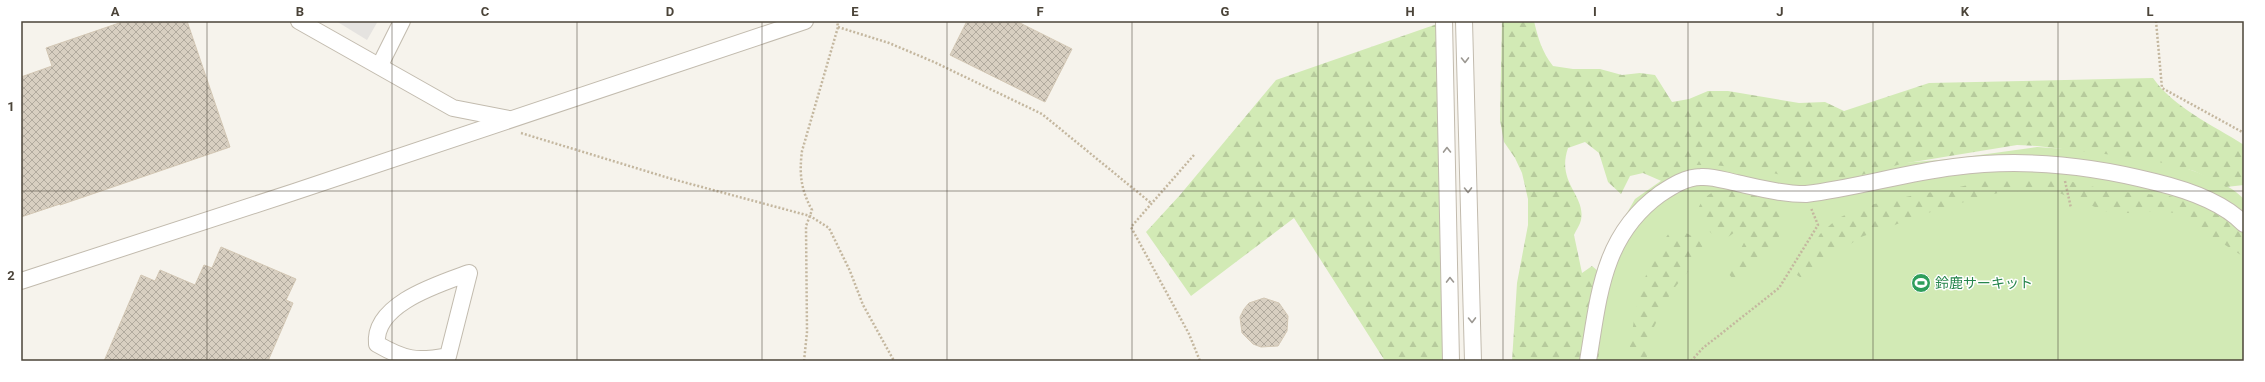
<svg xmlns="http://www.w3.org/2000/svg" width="2265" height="382" font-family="Roboto,'Noto Sans JP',sans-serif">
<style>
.grass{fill:#d2eab5}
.forest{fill:url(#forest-firs)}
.parking{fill:#e5e3e0}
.building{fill:url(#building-cross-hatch);stroke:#d3c7b4}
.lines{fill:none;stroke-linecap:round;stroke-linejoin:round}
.minor-casing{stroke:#c2bbae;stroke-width:18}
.path{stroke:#c4b79f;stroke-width:2.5;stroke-dasharray:2 2;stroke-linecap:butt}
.minor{stroke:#fff;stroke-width:16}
.oneway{stroke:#9c9892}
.grid{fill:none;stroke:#4b4439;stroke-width:1;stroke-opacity:0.55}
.labels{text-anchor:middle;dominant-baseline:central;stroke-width:3;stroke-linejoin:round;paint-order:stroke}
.leisure-label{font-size:14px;fill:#27864d;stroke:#fff;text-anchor:start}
.neatline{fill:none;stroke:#4b4439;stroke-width:1.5}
.grid-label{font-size:13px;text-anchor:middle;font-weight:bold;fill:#4b4439}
</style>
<defs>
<pattern id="forest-firs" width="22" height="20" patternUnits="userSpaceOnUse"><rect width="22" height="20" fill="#d2eab5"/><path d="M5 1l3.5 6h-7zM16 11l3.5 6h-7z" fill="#b6ca9c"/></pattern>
<pattern id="building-cross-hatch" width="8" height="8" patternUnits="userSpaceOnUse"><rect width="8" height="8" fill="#d8cfc1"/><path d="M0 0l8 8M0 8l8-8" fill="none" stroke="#b1aa9e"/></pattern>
</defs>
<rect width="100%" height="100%" fill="#f6f3ec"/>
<path class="grass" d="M2037 147C2095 151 2154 152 2208 177 2222 183 2233 188 2244 199V361H1583L1604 253 1635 199 1688 162 1853 167 1951 159Z"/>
<g class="forest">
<path d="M1502 21H1534C1538 38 1542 52 1553 66L1573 69H1600L1622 75 1640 73 1655 75 1672 102 1689 99 1708 91H1728L1799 103 1825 102 1844 111 1929 83 2153 78C2174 108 2213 125 2244 145V185L2226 187 2194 171 2147 159 2037 146 2017 145 1901 164 1850 178 1826 181H1805L1765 171 1714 165H1691L1666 183 1643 173 1630 176 1621 194 1608 182 1599 153 1585 142 1568 148C1556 183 1586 195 1581 220 1580 225 1576 230 1574 235L1582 273 1592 266C1618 286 1602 303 1600 329 1600 340 1600 350 1598 361H1512L1517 283 1528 225V199L1522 173 1515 158 1504 142 1500 120Z"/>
<polygon points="1440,23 1443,361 1385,361 1294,218 1191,296 1146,232 1180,195 1276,80"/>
<polygon points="2029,177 2056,178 2111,191 2169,196 2195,202 2244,224 2244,257 2175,213 2157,211 2113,214 2059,193 2029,190 1998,193 1942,208 1861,237 1840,251 1811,279 1804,280 1797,275 1820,234 1837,219 1861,207 1919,194 1947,190 1997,178"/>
<path d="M1728 189C1752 193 1767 192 1782 212 1782 218 1782 225 1781 231 1775 251 1753 277 1732 278L1728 273 1747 237 1735 232 1724 240 1711 233 1695 215C1704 196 1707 192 1728 189Z"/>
<path d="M1684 232 1698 239 1703 247 1690 269 1671 292 1653 329 1646 361H1628C1635 311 1639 275 1669 233Z"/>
</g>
<polygon class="parking" points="336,21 378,21 367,40"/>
<g class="building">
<polygon points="125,21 187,21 230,147 60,205 60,204 21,217 21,77 52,66 46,48"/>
<polygon points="967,21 1016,21 1072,49 1045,102 950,55"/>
<polygon points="221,247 296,279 286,300 293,303 268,361 104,361 141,275 155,281 160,270 195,285 204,265 212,268"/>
<polygon points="1264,298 1279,303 1288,316 1287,331 1278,346 1261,347 1253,344 1242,333 1240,317 1244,309 1249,303"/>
</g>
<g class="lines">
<g class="minor-casing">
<g id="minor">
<polyline points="299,21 453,108 509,119"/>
<polyline points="1444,21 1451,361"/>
<polyline points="1464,21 1473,361"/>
<polyline points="380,65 402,21"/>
<path d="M469 273 448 356C416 362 405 360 377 344 373 304 439 284 469 273Z"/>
<polyline points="21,281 294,192 805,21"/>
<path d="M1588 361C1599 296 1602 236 1660 194 1672 186 1686 177 1701 177 1713 176 1726 181 1737 183 1760 188 1782 194 1806 194 1856 188 1904 173 1954 167 2022 158 2089 165 2155 182 2184 189 2223 202 2244 224"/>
</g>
</g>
<g class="path">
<polyline points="2156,21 2162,88 2244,133"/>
<polyline points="838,27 889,43 934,62 1042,114 1151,203"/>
<polyline points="521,133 672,179 810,216 829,228 850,271 863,305 894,361"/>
<polyline points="1194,155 1131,227 1189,334 1200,361"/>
<polyline points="2065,181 2071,208"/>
<path d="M804 361 807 332 806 226 812 210C801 190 799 174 802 151L838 27 837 21"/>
<polyline points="1691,361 1703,348 1779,288 1818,225 1811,208"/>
</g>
<use href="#minor" class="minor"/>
</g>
<defs><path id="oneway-chevron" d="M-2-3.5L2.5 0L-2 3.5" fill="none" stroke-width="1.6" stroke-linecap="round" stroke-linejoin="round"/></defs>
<g class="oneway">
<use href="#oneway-chevron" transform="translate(1465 60) rotate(89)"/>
<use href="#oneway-chevron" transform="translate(1447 150) rotate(-91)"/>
<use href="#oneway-chevron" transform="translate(1468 190) rotate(89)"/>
<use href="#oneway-chevron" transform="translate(1450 280) rotate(-91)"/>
<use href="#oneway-chevron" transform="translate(1472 320) rotate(89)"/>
</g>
<path class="grid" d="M207 21V361M392 21V361M577 21V361M762 21V361M947 21V361M1132 21V361M1318 21V361M1503 21V361M1688 21V361M1873 21V361M2058 21V361M21 191H2244"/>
<defs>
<g id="stadium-disc" transform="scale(1)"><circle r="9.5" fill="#2e9e5b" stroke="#fff"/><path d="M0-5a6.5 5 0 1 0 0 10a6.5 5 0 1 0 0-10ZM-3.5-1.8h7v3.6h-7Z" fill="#fff"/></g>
</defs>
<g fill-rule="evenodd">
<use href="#stadium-disc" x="1921" y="283"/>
</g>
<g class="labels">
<g class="leisure-label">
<text x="1935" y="283">鈴鹿サーキット</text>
</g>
</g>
<rect width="2265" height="382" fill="none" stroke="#ffffff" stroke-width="44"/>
<rect x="22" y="22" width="2221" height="338" class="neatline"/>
<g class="grid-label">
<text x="115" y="16">A</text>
<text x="300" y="16">B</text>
<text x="485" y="16">C</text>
<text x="670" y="16">D</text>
<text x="855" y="16">E</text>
<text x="1040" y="16">F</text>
<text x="1225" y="16">G</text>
<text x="1410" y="16">H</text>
<text x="1595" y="16">I</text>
<text x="1780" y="16">J</text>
<text x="1965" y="16">K</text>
<text x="2150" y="16">L</text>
<text x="11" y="111">1</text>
<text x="11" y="280">2</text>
</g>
</svg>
